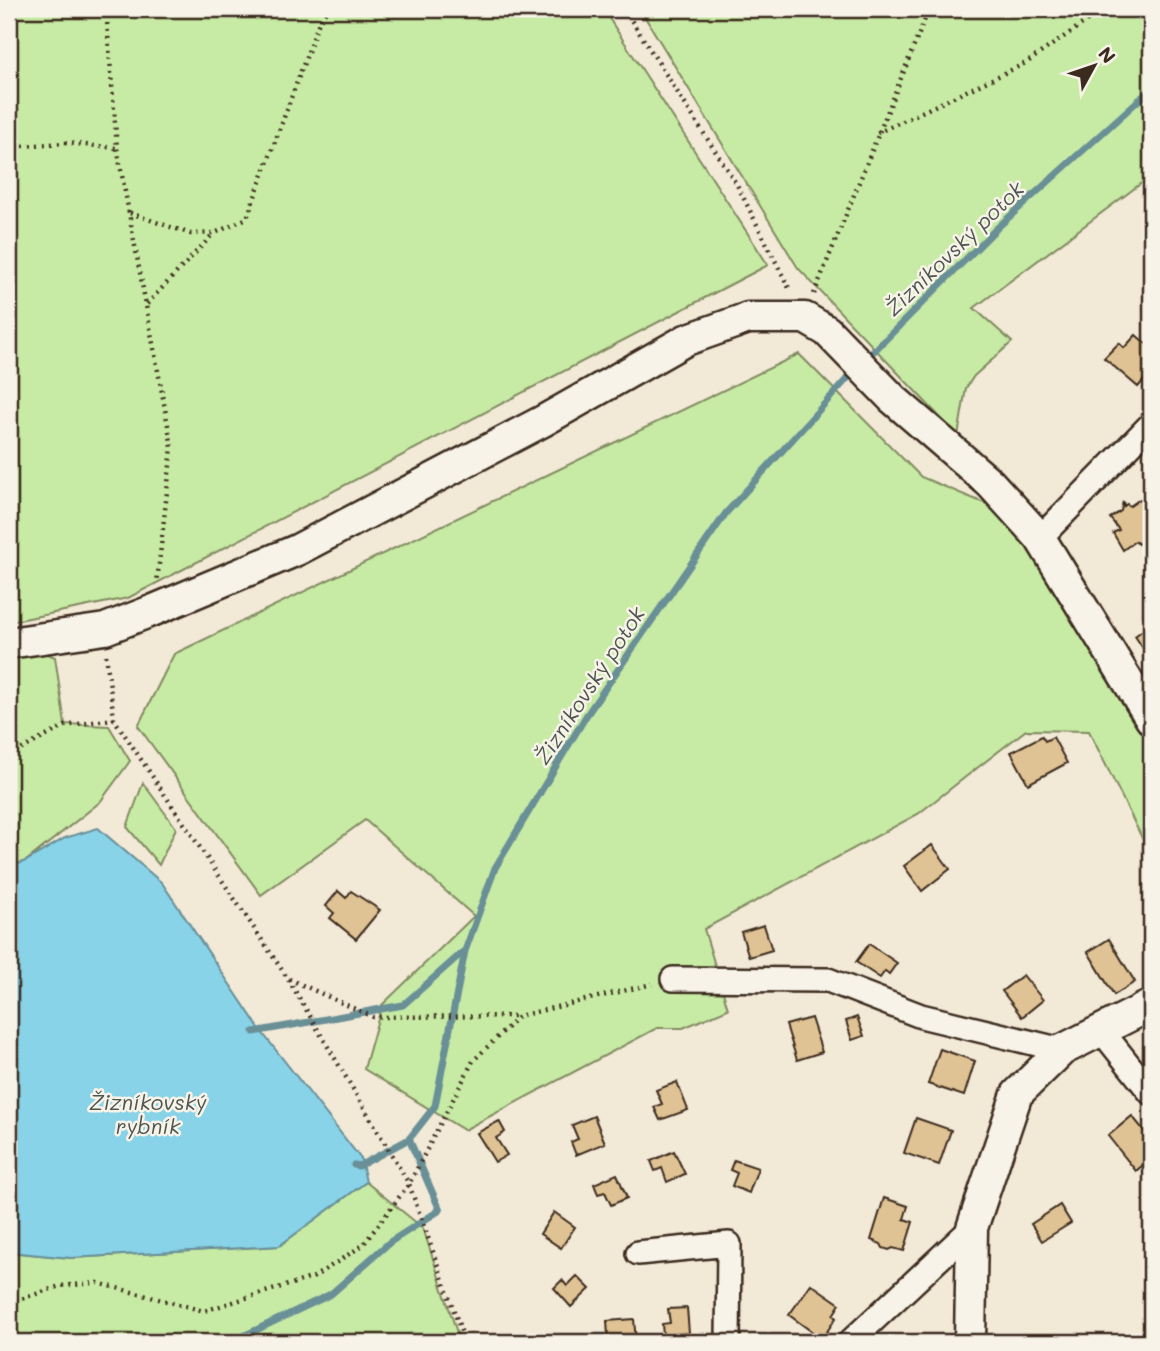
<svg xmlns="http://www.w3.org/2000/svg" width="1160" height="1351" font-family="Mali,sans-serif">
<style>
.green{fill:#c7eba4;stroke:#818a61;stroke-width:2}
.water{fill:#88d3e8;stroke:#698f97;stroke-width:2}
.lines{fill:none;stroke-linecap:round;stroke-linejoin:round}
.stream{stroke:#698f97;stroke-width:7}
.building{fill:#e0c394;stroke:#3b2a1e;stroke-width:2}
.minor-casing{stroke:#3b2a1e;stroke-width:28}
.tertiary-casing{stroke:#3b2a1e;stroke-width:35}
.path{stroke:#3b2a1e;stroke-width:4.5;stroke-dasharray:2 5;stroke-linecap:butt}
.minor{stroke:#f7f3e8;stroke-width:23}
.tertiary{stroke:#f7f3e8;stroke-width:30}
.labels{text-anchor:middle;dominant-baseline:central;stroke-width:5;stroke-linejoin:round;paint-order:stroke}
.water-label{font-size:21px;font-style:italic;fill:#4e5450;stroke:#f7f3e8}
</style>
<rect width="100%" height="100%" fill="#f2e9d7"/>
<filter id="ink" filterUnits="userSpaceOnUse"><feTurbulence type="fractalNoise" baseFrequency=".0143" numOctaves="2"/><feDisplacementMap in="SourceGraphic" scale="14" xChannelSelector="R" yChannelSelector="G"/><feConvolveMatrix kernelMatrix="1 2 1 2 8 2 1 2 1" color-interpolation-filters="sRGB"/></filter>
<g filter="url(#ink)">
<g class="green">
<polygon points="9,9 603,9 768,265 128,598 9,622"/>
<polygon points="640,9 1151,9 1151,176 974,308 1012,342 974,376 966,388 958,436 798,268"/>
<polygon points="799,354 921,477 1013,515 1151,729 1151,848 1148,850 1089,731 1026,730 918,814 704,929 728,1009 683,1028 657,1028 464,1130 364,1069 382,1005 474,916 365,820 261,895 138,726 174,654"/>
<polygon points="43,652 55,657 65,724 109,726 130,761 100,802 26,861 9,867 9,657"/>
<polygon points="143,783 176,828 159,865 127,827"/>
<polygon points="366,1182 423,1228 460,1342 9,1342 9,1252 71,1258 279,1246"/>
</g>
<polygon class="water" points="98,828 162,883 261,1031 361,1159 366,1182 279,1246 71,1258 9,1252 9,867 26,861 65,838"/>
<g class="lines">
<g class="stream">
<polyline points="866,359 997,228 1151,89"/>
<polyline points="254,1032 403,1005 464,951"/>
<polyline points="354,1165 359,1166 409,1139"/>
<polyline points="231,1342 331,1294 390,1242 440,1210 409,1139 435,1106 465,951 495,868 586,716 726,513 855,370"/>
</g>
</g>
<g class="building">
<polygon points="1136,335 1151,348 1151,363 1149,365 1151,372 1138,387 1104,358 1119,343 1124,348"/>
<polygon points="1140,499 1151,513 1151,531 1138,544 1135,541 1123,550 1113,533 1119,530 1110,518 1121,511 1123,501 1124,506 1127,504 1130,506"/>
<polygon points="1143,630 1151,642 1151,646 1144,650 1135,636"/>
<polygon points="1042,736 1045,741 1053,737 1067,763 1028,784 1011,752"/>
<polygon points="932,845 950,869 922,891 904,866"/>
<polygon points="338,891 346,898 351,891 380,910 356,939 330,918 334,913 326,906"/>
<polygon points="764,925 772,950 749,957 741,932"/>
<polygon points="1109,939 1135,982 1114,995 1088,952"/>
<polygon points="869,944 897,963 889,974 885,971 880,978 856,962"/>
<polygon points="1023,975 1043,1000 1022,1017 1002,991"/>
<polygon points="857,1017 864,1036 852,1040 846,1021"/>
<polygon points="811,1018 822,1052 797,1060 786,1025"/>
<polygon points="940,1049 975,1061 964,1096 928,1084"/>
<polygon points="677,1082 688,1110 660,1120 654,1107 662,1104 656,1090"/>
<polygon points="594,1116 605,1143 576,1155 571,1142 578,1139 572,1125"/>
<polygon points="1132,1116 1151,1139 1151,1158 1136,1171 1108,1136"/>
<polygon points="916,1118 951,1130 939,1165 904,1153"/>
<polygon points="499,1121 505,1132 496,1138 507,1155 495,1162 477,1133"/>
<polygon points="674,1151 685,1174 667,1182 662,1168 655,1171 651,1161"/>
<polygon points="734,1160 758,1168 749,1193 732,1186 737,1173 730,1170"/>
<polygon points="617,1174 627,1198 611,1205 605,1192 598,1194 594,1184"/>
<polygon points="884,1198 908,1206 904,1219 913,1222 904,1251 893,1248 889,1250 883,1248 881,1244 871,1240"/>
<polygon points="1060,1205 1071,1223 1042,1241 1031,1224"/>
<polygon points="554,1212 575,1227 561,1248 540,1234"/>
<polygon points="577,1276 590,1289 571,1307 554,1288 562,1280 567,1286"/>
<polygon points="811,1284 840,1304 833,1315 836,1318 822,1339 789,1315"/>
<polygon points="687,1308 689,1333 663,1335 662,1324 670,1323 668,1309"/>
<polygon points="634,1319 636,1342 601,1342 601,1337 608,1336 607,1321"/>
</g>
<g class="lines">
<g class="minor-casing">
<g id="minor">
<polyline points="1040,538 1151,424"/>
<polyline points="673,979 828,980 921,1016 1062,1050"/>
<polyline points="1101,1030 1151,1093"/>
<polyline points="638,1253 729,1244 728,1342"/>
<polyline points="850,1342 972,1228"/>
</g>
</g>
<g class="tertiary-casing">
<g id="tertiary">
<polyline points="9,643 105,629 154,610 297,550 543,421 686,340 748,318 805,318 827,331 893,399 990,483 1040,538 1151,719"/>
<polyline points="970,1342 972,1228 1017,1094 1062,1050 1151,1005"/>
</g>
</g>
<g class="path">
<polyline points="106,9 117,148 172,447 157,582"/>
<polyline points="624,9 737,185 791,292"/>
<polyline points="877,133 1026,63 1104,9"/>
<polyline points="9,147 65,143 117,148"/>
<polyline points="130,213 191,234 215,233 247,218 319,22 327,9"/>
<polyline points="814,294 929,9"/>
<polyline points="147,304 214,233"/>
<polyline points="106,655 114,719 288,979 409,1184 465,1342"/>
<polyline points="9,756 65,726 114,719"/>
<polyline points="289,979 373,1017 518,1016"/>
<polyline points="9,1303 60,1286 98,1283 204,1311 314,1277 363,1245 409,1184 473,1061 519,1016 652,984"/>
</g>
<use href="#minor" class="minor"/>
<use href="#tertiary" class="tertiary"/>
</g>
</g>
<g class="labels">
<g class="water-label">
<text transform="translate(954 248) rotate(-44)">Žizníkovský potok</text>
<text transform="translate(589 685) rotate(-57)">Žizníkovský potok</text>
<text x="148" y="1101">Žizníkovský<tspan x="148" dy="24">rybník</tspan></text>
</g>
</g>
<rect width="1160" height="1351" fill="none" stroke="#f7f3e8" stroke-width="35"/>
<rect x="18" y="18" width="1125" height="1316" fill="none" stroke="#3b2a1e" stroke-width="2.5" filter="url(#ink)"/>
<g transform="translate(1094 66) rotate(50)" stroke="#f7f3e8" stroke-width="5" paint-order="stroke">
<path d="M0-5L12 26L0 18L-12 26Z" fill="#3b2a1e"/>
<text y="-10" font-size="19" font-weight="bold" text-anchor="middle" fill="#3b2a1e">N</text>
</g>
</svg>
